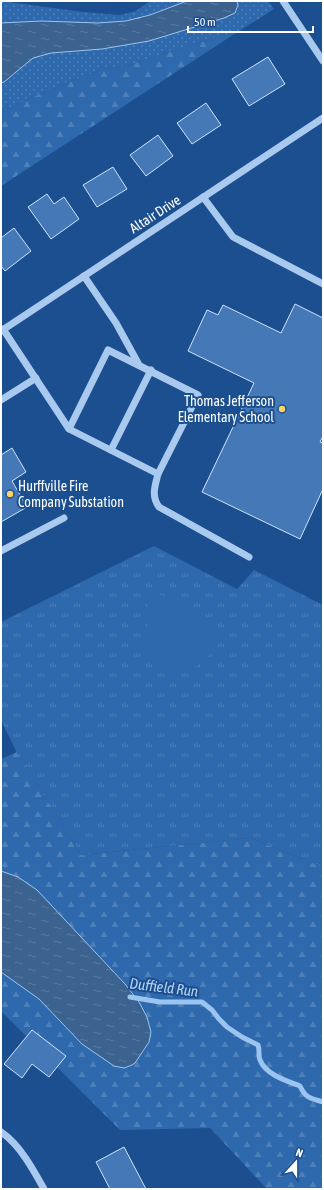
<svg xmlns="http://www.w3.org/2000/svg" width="324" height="1190" font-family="'Asap Condensed',sans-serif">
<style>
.grass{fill:url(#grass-dots)}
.forest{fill:url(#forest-firs)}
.park{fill:url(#park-tufts)}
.garden{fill:#2e69ad}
.water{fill:url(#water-ripples);stroke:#9cc4f0}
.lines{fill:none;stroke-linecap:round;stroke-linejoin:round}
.stream{stroke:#9cc4f0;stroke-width:5}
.building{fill:#4478b7;stroke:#cfe3fa}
.minor{stroke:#a9c9ee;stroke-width:7}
.poi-dot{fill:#ffd166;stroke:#1b4f8f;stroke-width:1.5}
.labels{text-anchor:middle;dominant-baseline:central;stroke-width:4;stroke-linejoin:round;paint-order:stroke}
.street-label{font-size:14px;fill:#fff;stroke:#1b4f8f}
.poi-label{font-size:14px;fill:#fff;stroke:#1b4f8f;text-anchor:end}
.water-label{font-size:15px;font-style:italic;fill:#b5d3f5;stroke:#1b4f8f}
</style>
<defs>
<pattern id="grass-dots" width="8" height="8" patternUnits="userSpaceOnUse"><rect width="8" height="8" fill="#2e69ad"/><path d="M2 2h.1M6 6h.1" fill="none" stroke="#4d80b9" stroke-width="1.8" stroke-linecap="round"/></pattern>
<pattern id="forest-firs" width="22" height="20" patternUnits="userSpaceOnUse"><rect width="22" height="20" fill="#2e69ad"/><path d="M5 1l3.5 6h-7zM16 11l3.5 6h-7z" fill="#4d80b9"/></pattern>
<pattern id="park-tufts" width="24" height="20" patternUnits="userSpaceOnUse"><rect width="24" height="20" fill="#2e69ad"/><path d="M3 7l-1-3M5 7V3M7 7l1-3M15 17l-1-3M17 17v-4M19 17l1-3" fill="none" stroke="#4d80b9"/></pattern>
<pattern id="water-ripples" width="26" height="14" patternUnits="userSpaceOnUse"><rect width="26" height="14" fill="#3c6290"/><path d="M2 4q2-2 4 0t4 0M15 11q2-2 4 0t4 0" fill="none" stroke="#597aa1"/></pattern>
</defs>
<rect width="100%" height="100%" fill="#1b4f8f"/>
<polygon class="grass" points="1,1 83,12 120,15 136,11 150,1 268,1 274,9 236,33 209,39 132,64 101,70 37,95 1,112"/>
<g class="forest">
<polygon points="236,33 1,186 1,112 37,95 101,70 132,64 209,39"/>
<polygon points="17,752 81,855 250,838 323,867 323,1189 267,1189 210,1128 120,1130 1,1011 1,759"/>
</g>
<polygon class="park" points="154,546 237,589 254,570 323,605 323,867 250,838 81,855 17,753 1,720 1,622"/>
<path class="garden" d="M157 593C164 596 169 600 176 604 187 610 205 613 212 626 214 631 214 639 213 644 212 653 207 659 200 664 181 676 155 665 144 647L151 612 147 606 150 596Z"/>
<g class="water">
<polygon points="187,1 237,1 238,5 235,13 224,18 149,41 102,49 51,53 33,58 4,82 1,83 1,23 41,21 98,23 126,21 150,15"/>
<polygon points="1,871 18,877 37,890 125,984 139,1002 147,1017 151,1032 149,1042 135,1063 132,1065 124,1068 114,1066 82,1044 39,999 1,972"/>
</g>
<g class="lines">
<path class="stream" d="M130 997 160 1002H202L212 1010 219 1019 227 1027 242 1037 258 1045C260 1050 258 1056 260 1060 266 1075 287 1081 300 1086 306 1099 311 1098 323 1102"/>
</g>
<g class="building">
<polygon points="268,57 285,84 249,106 232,79"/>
<polygon points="206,103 221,125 192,144 177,123"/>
<polygon points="158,135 173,156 146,176 130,155"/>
<polygon points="113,167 127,189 97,207 83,185"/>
<polygon points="47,194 54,204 64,197 79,219 51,239 28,207"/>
<polygon points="14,228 31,251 5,271 1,266 1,238"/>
<polygon points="295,304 323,318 323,436 320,442 323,443 323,489 300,539 202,492 254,383 188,351 207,310 218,315 223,305 281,333"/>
<polygon points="12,448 26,472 12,481 27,507 1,522 1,455"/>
<polygon points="32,1030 66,1056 49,1077 32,1064 22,1078 4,1064"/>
<polygon points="124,1147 146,1189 110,1189 96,1162"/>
</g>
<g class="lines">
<g class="minor">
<polyline points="283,1 323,61"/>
<polyline points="203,197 233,237 323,284"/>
<polyline points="84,276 116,323 138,363"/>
<polyline points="3,329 69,429 158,474 198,395 108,350 69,429"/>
<polyline points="1,331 323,118"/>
<polyline points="1,400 36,378"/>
<polyline points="111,450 151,370"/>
<path d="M158 474C155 486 151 496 159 507L249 557"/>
<polyline points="1,551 64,518"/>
<path d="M1 1132C20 1145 33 1169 44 1189"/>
</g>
</g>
<g class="poi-dot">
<circle cx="282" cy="409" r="4"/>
<circle cx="10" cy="494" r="4"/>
</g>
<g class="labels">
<g class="street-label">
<text transform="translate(155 214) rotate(-33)">Altair Drive</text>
</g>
<g class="poi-label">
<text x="274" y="401">Thomas Jefferson<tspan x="274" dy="16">Elementary School</tspan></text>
<text x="18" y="486" text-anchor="start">Hurffville Fire<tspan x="18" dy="16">Company Substation</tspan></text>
</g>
<g class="water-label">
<text transform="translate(164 987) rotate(7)">Duffield Run</text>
</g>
</g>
<rect width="324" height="1190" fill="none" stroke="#ffffff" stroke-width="4"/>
<g transform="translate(296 1162) rotate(21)" stroke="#1b4f8f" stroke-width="3" paint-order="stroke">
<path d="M0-3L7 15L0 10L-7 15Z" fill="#ffffff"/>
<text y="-6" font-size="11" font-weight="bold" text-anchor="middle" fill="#ffffff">N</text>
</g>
<path d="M188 26v6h125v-6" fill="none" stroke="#ffffff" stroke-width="2"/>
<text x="194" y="26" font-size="12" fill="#ffffff" stroke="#1b4f8f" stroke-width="3" paint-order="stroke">50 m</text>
</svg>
